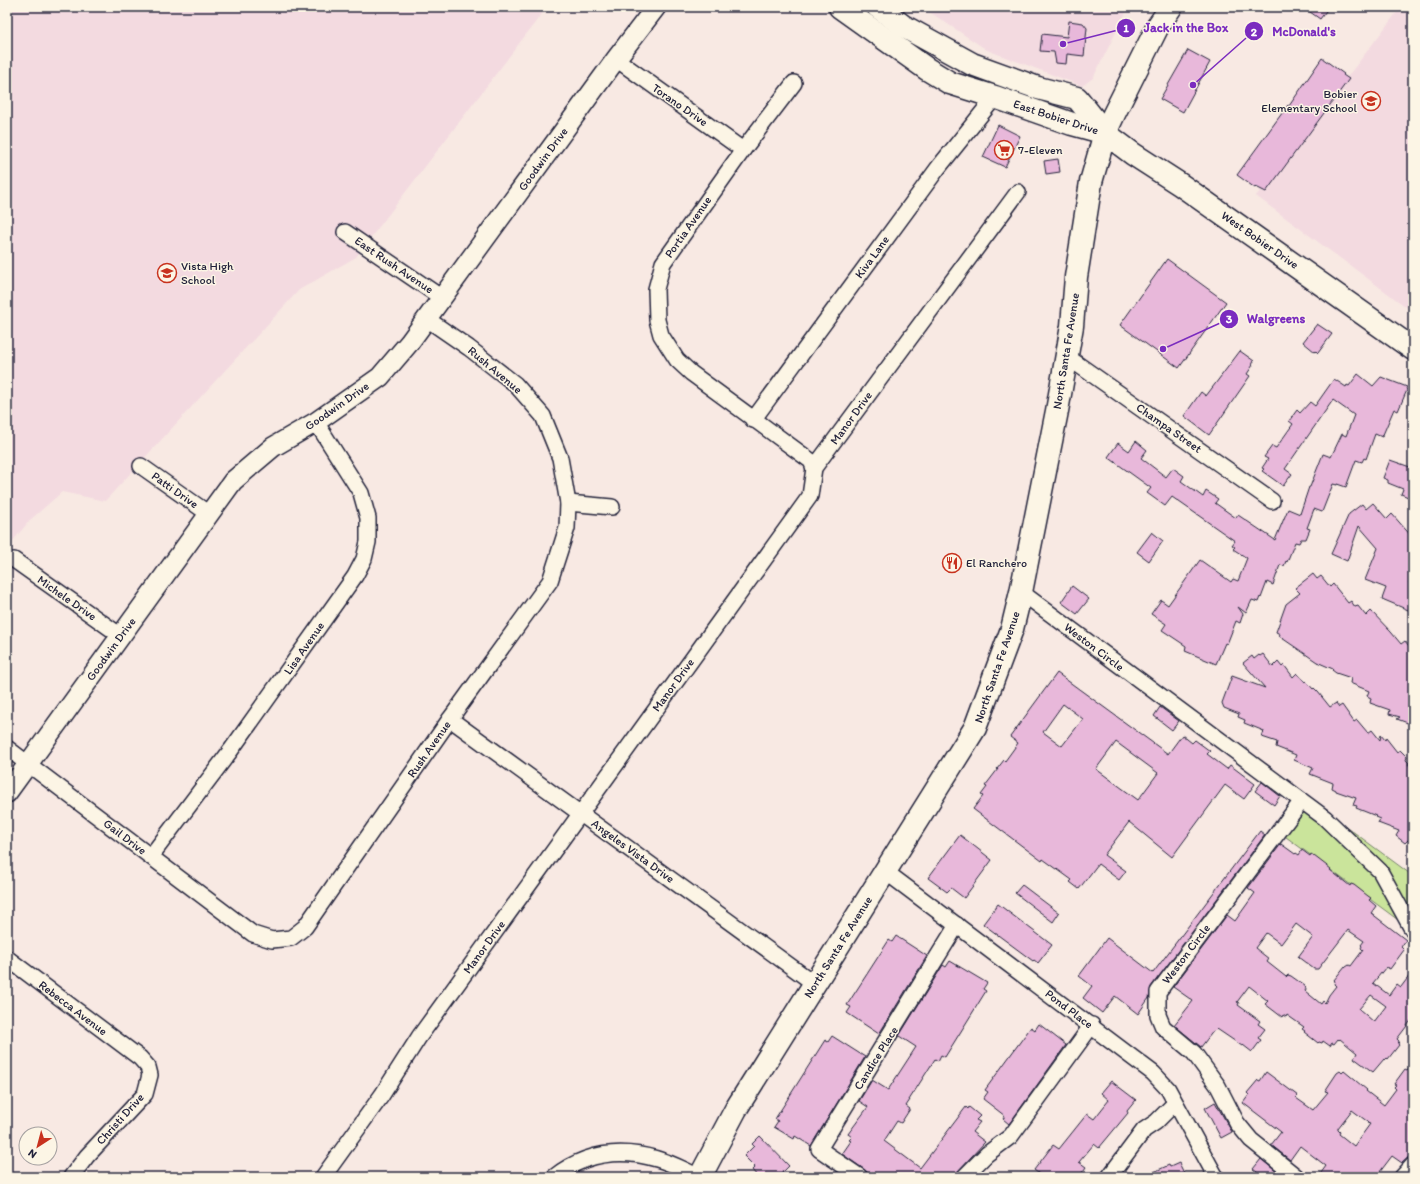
<svg xmlns="http://www.w3.org/2000/svg" width="1420" height="1184" font-family="Itim,sans-serif">
<style>
.built{fill:#f3dae0}
.green{fill:#cae49b;stroke:#76836b}
.building{fill:#e8b8da;stroke:#22223b;fill-rule:evenodd}
.lines{fill:none;stroke-linecap:round;stroke-linejoin:round}
.minor-casing{stroke:#22223b;stroke-width:18}
.tertiary-casing{stroke:#22223b;stroke-width:22}
.secondary-casing{stroke:#22223b;stroke-width:25}
.primary-casing{stroke:#22223b;stroke-width:25}
.minor{stroke:#fcf5e5;stroke-width:15}
.tertiary{stroke:#fcf5e5;stroke-width:19}
.secondary{stroke:#fcf5e5;stroke-width:22}
.primary{stroke:#fcf5e5;stroke-width:22}
.labels{text-anchor:middle;dominant-baseline:central;stroke-width:3;stroke-linejoin:round;paint-order:stroke}
.poi-label{font-size:12px;fill:#22223b;stroke:#fcf5e5;text-anchor:start}
.street-label{font-size:12px;fill:#22223b;stroke:#fcf5e5}
.leader{fill:none;stroke:#7b2cbf;stroke-width:1.5}
.callout-dot{fill:#7b2cbf;stroke:#fcf5e5;stroke-width:1.5}
.mark-label{font-size:12px;text-anchor:middle;font-weight:bold;fill:#fff}
.callout-label{font-size:13px;text-anchor:middle;font-weight:bold;fill:#7b2cbf;stroke:#fcf5e5;stroke-width:3;stroke-linejoin:round;paint-order:stroke}
</style>
<rect width="100%" height="100%" fill="#f8e9e3"/>
<filter id="ink" filterUnits="userSpaceOnUse"><feTurbulence type="fractalNoise" baseFrequency=".025" numOctaves="2"/><feDisplacementMap in="SourceGraphic" scale="8" xChannelSelector="R" yChannelSelector="G"/><feConvolveMatrix kernelMatrix="1 2 1 2 8 2 1 2 1" color-interpolation-filters="sRGB"/></filter>
<g filter="url(#ink)">
<g class="built">
<polygon points="7,7 547,7 356,257 299,290 105,501 62,492 30,520 7,548"/>
<polygon points="922,7 1130,7 1125,14 1093,78 1082,86 987,50"/>
<polygon points="1401,7 1413,7 1413,312 1256,196"/>
</g>
<polygon class="green" points="1309,799 1413,876 1413,931 1282,834"/>
<g class="building">
<polygon points="1303,7 1329,7 1320,19"/>
<polygon points="1069,21 1083,23 1087,28 1084,56 1067,54 1066,64 1056,63 1054,52 1040,51 1042,34 1067,37"/>
<polygon points="1188,50 1210,62 1183,112 1160,99"/>
<polygon points="1322,58 1344,74 1343,75 1349,79 1266,192 1256,187 1255,188 1237,175 1288,105 1289,106"/>
<polygon points="998,125 1020,136 1005,167 983,157"/>
<polygon points="1058,159 1060,172 1046,174 1044,161"/>
<polygon points="1167,259 1226,302 1179,368 1120,325"/>
<polygon points="1317,324 1332,334 1318,353 1316,351 1315,352 1303,342"/>
<polygon points="1240,351 1254,361 1252,365 1253,365 1247,374 1250,376 1209,435 1184,416 1201,392 1206,396"/>
<polygon points="1358,374 1373,386 1381,377 1407,387 1406,389 1407,390 1398,411 1394,409 1382,437 1375,434 1366,459 1364,458 1362,462 1356,460 1346,487 1337,484 1337,485 1333,484 1322,512 1314,509 1307,528 1310,529 1306,539 1301,539 1299,543 1295,542 1287,562 1286,561 1284,566 1280,565 1273,585 1267,582 1261,598 1260,597 1258,602 1252,600 1246,613 1238,607 1243,614 1240,623 1236,621 1227,644 1225,643 1216,664 1185,651 1186,646 1162,630 1166,624 1151,614 1161,600 1168,605 1200,560 1231,582 1233,579 1238,581 1247,558 1233,549 1235,547 1232,545 1235,541 1172,497 1165,506 1147,493 1151,488 1108,457 1118,443 1129,451 1136,441 1147,450 1141,458 1166,477 1173,468 1184,476 1181,481 1203,497 1206,491 1218,499 1215,503 1236,518 1238,515 1275,540 1288,509 1300,514 1309,487 1310,487 1323,454 1331,457 1342,434 1346,436 1354,415 1333,400 1285,469 1292,474 1283,486 1262,471 1264,469 1262,468 1268,459 1264,457 1272,446 1276,448 1293,424 1289,421 1297,410 1300,413 1310,402 1315,406 1334,379 1346,387 1347,385 1349,386"/>
<polygon points="1390,460 1410,467 1411,464 1413,464 1413,499 1401,494 1403,489 1388,483 1388,480 1383,478"/>
<polygon points="1373,503 1387,519 1392,514 1413,538 1413,572 1409,583 1413,584 1413,612 1382,599 1386,588 1365,580 1378,548 1359,526 1347,561 1331,554 1349,514 1362,504 1366,509"/>
<polygon points="1152,532 1163,541 1149,561 1137,552"/>
<polygon points="1313,574 1317,579 1321,576 1330,587 1333,584 1348,603 1351,601 1355,607 1358,606 1366,616 1371,611 1391,632 1401,644 1405,641 1413,651 1413,725 1397,719 1400,717 1389,714 1390,710 1370,703 1371,698 1367,696 1369,691 1350,683 1351,678 1336,673 1332,670 1333,669 1317,662 1279,636 1280,634 1276,632 1286,604 1300,593 1295,588"/>
<polygon points="1072,586 1089,599 1077,614 1061,602"/>
<polygon points="1263,654 1273,667 1278,662 1282,667 1284,665 1293,677 1297,673 1305,682 1306,681 1313,689 1314,688 1318,692 1330,707 1336,703 1339,707 1342,705 1354,722 1357,720 1368,733 1372,730 1380,740 1381,735 1385,740 1386,738 1397,752 1400,750 1407,757 1406,760 1409,763 1408,764 1413,770 1413,844 1408,840 1405,843 1396,836 1399,831 1378,823 1380,819 1375,817 1376,816 1356,808 1357,806 1353,805 1356,798 1336,791 1336,790 1332,788 1333,783 1310,774 1313,768 1294,760 1296,755 1276,747 1277,742 1262,737 1264,731 1244,723 1245,720 1238,717 1239,714 1224,708 1222,703 1232,676 1265,688 1243,663 1252,656 1254,659 1259,655 1260,656"/>
<path d="M1057 673 1168 754 1182 735 1192 743 1195 740 1210 751 1207 754 1227 769 1230 765 1255 784 1244 799 1225 785 1172 857 1129 822 1104 855 1126 871 1119 880 1098 864 1079 889 1070 882 1072 880 1043 859 1042 861 973 809 983 796 981 795 987 787 985 786 998 769H997L1004 760 1005 761 1018 743 1010 737ZM1063 704 1083 719 1062 746 1043 732ZM1116 742 1158 773 1138 800 1096 769Z"/>
<polygon points="1160,707 1179,721 1172,730 1154,716"/>
<polygon points="1262,782 1280,796 1274,805 1255,791"/>
<polygon points="1260,831 1265,835 1151,987 1149,998 1138,1014 1115,996 1102,1013 1083,998 1092,986 1079,976 1107,938 1153,973"/>
<polygon points="960,835 992,860 964,898 951,888 947,892 928,878"/>
<path d="M1281 844 1295 854 1296 853 1299 855 1302 850 1310 856 1311 854 1314 856 1331 869 1330 870 1350 886 1351 884 1354 885 1368 896 1371 898 1369 900 1376 906 1371 913 1406 940 1401 947 1404 950 1390 969 1386 967 1373 983 1389 995 1397 984 1401 987 1413 971V1018L1397 1039 1399 1041 1398 1044 1399 1045 1388 1059 1387 1058 1385 1060 1384 1059 1373 1072 1354 1058 1357 1053 1340 1039 1339 1040 1338 1039 1334 1044 1332 1043 1330 1046 1323 1041 1322 1043 1319 1042 1318 1043 1304 1032 1305 1031 1302 1029 1304 1027 1287 1015 1286 1017 1283 1015 1282 1017 1265 1004 1268 1001 1249 986 1237 1002 1239 1003 1238 1005 1260 1021 1258 1024 1265 1029 1258 1038 1261 1040 1252 1052 1243 1045 1242 1046 1217 1029 1215 1031 1214 1030 1201 1047 1174 1025 1193 1001 1173 987 1227 915 1235 921 1255 893 1248 888ZM1296 924 1313 937 1298 957 1314 969H1318L1348 930 1364 941 1361 945 1362 946 1361 948 1363 950 1351 966 1349 965 1346 967 1345 966 1334 980 1335 981 1334 984 1336 986 1329 995 1325 1003 1323 1001 1321 1004 1305 991 1306 989 1305 986 1291 976 1288 975 1286 977 1267 962 1269 959 1255 948 1266 933 1281 944ZM1371 995 1386 1006 1374 1022 1359 1009Z"/>
<polygon points="1022,885 1059,913 1053,922 1015,893"/>
<polygon points="998,904 1052,945 1038,963 1034,960 1033,961 983,924"/>
<polygon points="896,936 927,956 879,1034 847,1013 851,1007 847,1005 889,940 892,942"/>
<polygon points="950,961 987,983 983,989 986,991 945,1057 941,1055 938,1061 935,1059 909,1100 910,1100 906,1106 910,1109 901,1123 897,1121 884,1141 920,1168 966,1107 968,1109 969,1107 980,1116 976,1120 980,1122 972,1132 985,1142 958,1171 955,1177 869,1177 868,1173 865,1170 842,1154 851,1141 849,1140 852,1137 848,1134 868,1107 859,1101 872,1080 888,1090 916,1047 899,1036 943,965 946,967"/>
<polygon points="1039,1024 1066,1045 1009,1124 1003,1119 1005,1116 983,1099 988,1092 985,1090 1031,1027 1035,1030"/>
<polygon points="832,1036 865,1057 811,1146 795,1136 794,1139 774,1127 778,1121 775,1119 825,1040 828,1042"/>
<path d="M1413 1063V1153L1402 1163 1392 1156 1376 1177H1318L1326 1166 1300 1146 1290 1160 1271 1145 1281 1132 1243 1103 1249 1095 1247 1093 1258 1080 1260 1081 1266 1072 1298 1096 1296 1098 1313 1110 1328 1092 1325 1091 1337 1073 1340 1071 1342 1073 1344 1071 1367 1090 1366 1091 1384 1105 1396 1089 1394 1087 1396 1085 1394 1084 1405 1069 1407 1070ZM1352 1110 1368 1122 1367 1123 1370 1124 1354 1146 1339 1134 1340 1132 1338 1130V1128Z"/>
<polygon points="1111,1081 1136,1100 1127,1111 1128,1113 1099,1148 1094,1144 1079,1162 1086,1167 1079,1177 1043,1177 1034,1170 1053,1145 1059,1149 1087,1114 1094,1119 1109,1100 1101,1093"/>
<polygon points="1215,1102 1232,1132 1221,1138 1205,1108"/>
<polygon points="760,1136 789,1166 778,1177 758,1177 752,1170 755,1167 744,1156 754,1146 752,1144"/>
<polygon points="1261,1159 1279,1174 1277,1177 1263,1177 1253,1169"/>
<polygon points="1179,1163 1186,1177 1143,1177 1169,1165 1170,1167"/>
</g>
<g class="lines">
<g class="minor-casing">
<g id="minor">
<polyline points="616,59 743,150"/>
<polyline points="794,83 743,150 663,263 656,289 657,320 661,335 677,360 691,373 811,461 814,468"/>
<polyline points="345,232 442,298"/>
<polyline points="1066,356 1272,501"/>
<polyline points="753,420 938,168 995,97"/>
<polyline points="141,466 209,514"/>
<polyline points="568,503 612,507"/>
<polyline points="14,560 121,636"/>
<polyline points="1021,592 1325,818 1380,871 1413,931"/>
<polyline points="450,719 815,984"/>
<polyline points="7,748 253,934 272,940 291,938 305,927 450,719 550,581 567,528 568,503 560,458 543,416 515,384 469,348 427,319"/>
<polyline points="151,856 231,750 355,576 364,559 368,542 368,518 361,493 316,422"/>
<polyline points="886,872 1153,1073 1168,1089 1216,1177"/>
<polyline points="7,958 140,1058 148,1067 150,1075 145,1094 87,1156 71,1177"/>
<polyline points="323,1177 382,1095 419,1037 810,496 814,468 1018,192"/>
<path d="M554 1177C585 1153 620 1148 657 1159 672 1163 686 1171 700 1177"/>
<polyline points="860,1177 819,1149 957,925"/>
<polyline points="964,1177 987,1154 1011,1136 1092,1025"/>
<polyline points="1109,1177 1144,1130 1156,1122 1175,1103"/>
<polyline points="1297,1177 1251,1140 1237,1123 1218,1086 1194,1053 1163,1027 1158,1015 1158,992 1301,802"/>
<polyline points="1402,1177 1413,1165"/>
</g>
</g>
<g class="tertiary-casing">
<polyline id="tertiary" points="7,793 233,481 273,447 316,422 380,377 409,343 616,59 656,7"/>
</g>
<g class="secondary-casing">
<g id="secondary">
<polyline points="840,7 927,69 950,83 995,97 1072,124 1105,133"/>
<polyline points="878,7 903,26 972,64 1038,88 1077,98 1105,133"/>
</g>
</g>
<g class="primary-casing">
<g id="primary">
<polyline points="1105,133 1133,154 1181,185 1413,349"/>
<polyline points="700,1177 736,1109 975,728 1012,629 1021,592 1057,411 1072,326 1076,277 1091,182 1105,133 1114,114 1158,26 1171,7"/>
</g>
</g>
<use href="#minor" class="minor"/>
<use href="#tertiary" class="tertiary"/>
<use href="#secondary" class="secondary"/>
<use href="#primary" class="primary"/>
</g>
</g>
<defs>
<g id="school-ring" transform="scale(1)"><circle r="9.5" fill="#fcf5e5" stroke="#c8321e" stroke-width="1.5"/><path d="M0-5L7-2L0 1L-7-2ZM-4 1L0 2.5L4 1V4Q0 6-4 4Z" fill="#c8321e"/></g>
<g id="supermarket-ring" transform="scale(1)"><circle r="9.5" fill="#fcf5e5" stroke="#c8321e" stroke-width="1.5"/><path d="M-6-5.5h2.5l.6 2H6L4.5 2H-2.5L-4.4-4H-6ZM-1.5 3.2a1.3 1.3 0 1 0 .1 0ZM3 3.2a1.3 1.3 0 1 0 .1 0Z" fill="#c8321e"/></g>
<g id="restaurant-ring" transform="scale(1)"><circle r="9.5" fill="#fcf5e5" stroke="#c8321e" stroke-width="1.5"/><path d="M-5-6h1v4h1v-4h1v4h1v-4h1v5L-1.5 .5V6h-2V.5L-5-1ZM5-6V6H3V1.5H1.5Q1.5-4 5-6Z" fill="#c8321e"/></g>
</defs>
<g fill-rule="evenodd">
<use href="#school-ring" x="1371" y="101"/>
<use href="#supermarket-ring" x="1004" y="150"/>
<use href="#school-ring" x="167" y="273"/>
<use href="#restaurant-ring" x="952" y="563"/>
</g>
<g class="labels">
<g class="poi-label">
<text x="1357" y="94" text-anchor="end">Bobier<tspan x="1357" dy="14">Elementary School</tspan></text>
<text x="1018" y="150">7-Eleven</text>
<text x="181" y="266">Vista High<tspan x="181" dy="14">School</tspan></text>
<text x="966" y="563">El Ranchero</text>
</g>
<g class="street-label">
<text transform="translate(680 105) rotate(35)">Torano Drive</text>
<text transform="translate(1056 117) rotate(18)">East Bobier Drive</text>
<text transform="translate(543 159) rotate(-54)">Goodwin Drive</text>
<text transform="translate(688 227) rotate(-55)">Portia Avenue</text>
<text transform="translate(1260 240) rotate(35)">West Bobier Drive</text>
<text transform="translate(872 257) rotate(-54)">Kiva Lane</text>
<text transform="translate(394 265) rotate(34)">East Rush Avenue</text>
<text transform="translate(1066 351) rotate(-81)">North Santa Fe Avenue</text>
<text transform="translate(495 370) rotate(40)">Rush Avenue</text>
<text transform="translate(337 406) rotate(-35)">Goodwin Drive</text>
<text transform="translate(851 418) rotate(-54)">Manor Drive</text>
<text transform="translate(1169 428) rotate(35)">Champa Street</text>
<text transform="translate(175 490) rotate(35)">Patti Drive</text>
<text transform="translate(67 598) rotate(35)">Michele Drive</text>
<text transform="translate(1094 647) rotate(37)">Weston Circle</text>
<text transform="translate(304 648) rotate(-55)">Lisa Avenue</text>
<text transform="translate(111 649) rotate(-54)">Goodwin Drive</text>
<text transform="translate(997 667) rotate(-71)">North Santa Fe Avenue</text>
<text transform="translate(673 685) rotate(-54)">Manor Drive</text>
<text transform="translate(429 749) rotate(-55)">Rush Avenue</text>
<text transform="translate(125 837) rotate(37)">Gail Drive</text>
<text transform="translate(633 851) rotate(36)">Angeles Vista Drive</text>
<text transform="translate(484 947) rotate(-54)">Manor Drive</text>
<text transform="translate(838 947) rotate(-58)">North Santa Fe Avenue</text>
<text transform="translate(1186 954) rotate(-53)">Weston Circle</text>
<text transform="translate(73 1008) rotate(37)">Rebecca Avenue</text>
<text transform="translate(1069 1009) rotate(37)">Pond Place</text>
<text transform="translate(876 1058) rotate(-58)">Candice Place</text>
<text transform="translate(120 1119) rotate(-48)">Christi Drive</text>
</g>
</g>
<path class="leader" d="M1063 44L1126 28M1193 85L1254 31M1163 349L1229 319"/>
<g class="callout-dot">
<circle cx="1063" cy="44" r="4"/>
<circle cx="1193" cy="85" r="4"/>
<circle cx="1163" cy="349" r="4"/>
<circle cx="1126" cy="28" r="10"/>
<circle cx="1254" cy="31" r="10"/>
<circle cx="1229" cy="319" r="10"/>
</g>
<g class="mark-label">
<text x="1126" y="32">1</text>
<text x="1254" y="36">2</text>
<text x="1229" y="323">3</text>
</g>
<g class="callout-label">
<text x="1186" y="32">Jack in the Box</text>
<text x="1304" y="36">McDonald's</text>
<text x="1276" y="323">Walgreens</text>
</g>
<rect width="1420" height="1184" fill="none" stroke="#fcf5e5" stroke-width="24"/>
<rect x="12" y="12" width="1396" height="1160" fill="none" stroke="#22223b" stroke-width="1.5" filter="url(#ink)"/>
<g transform="translate(38 1146) rotate(216)"><circle r="19" fill="#fcf5e5" stroke="#a5a1a1"/>
<path d="M0-3L7 15L0 10L-7 15Z" fill="#c8321e"/>
<text y="-6" font-size="11" font-weight="bold" text-anchor="middle" fill="#22223b">N</text>
</g>
</svg>
